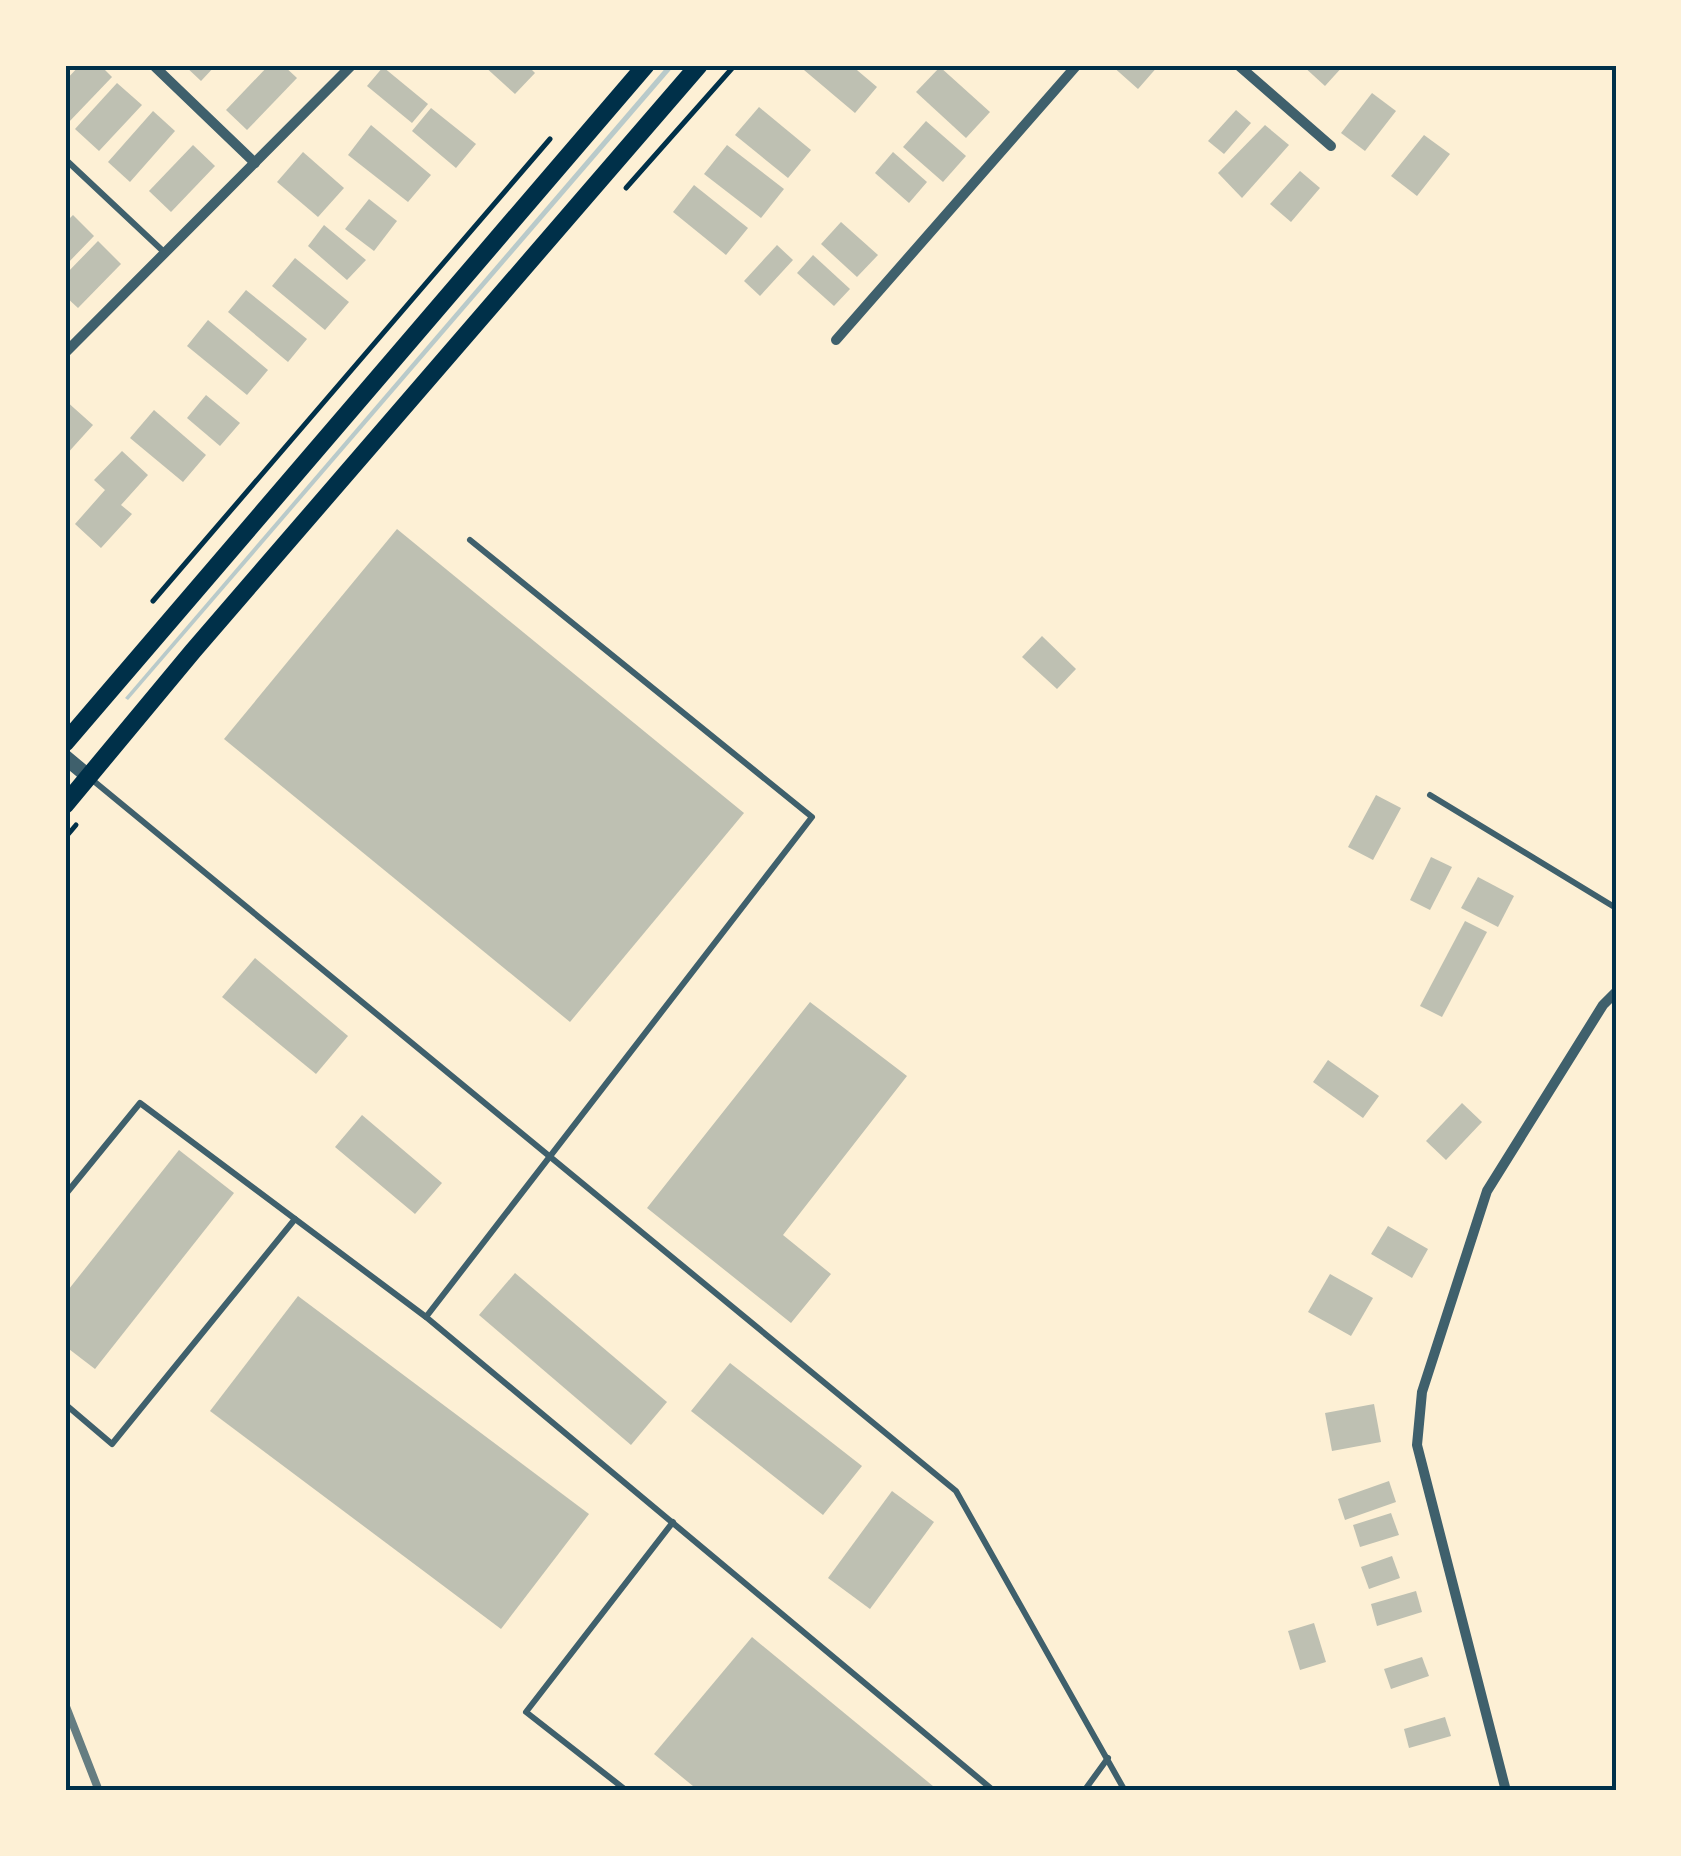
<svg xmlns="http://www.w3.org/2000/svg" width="1681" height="1856" font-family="Commissioner,sans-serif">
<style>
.green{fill:#b9caca}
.building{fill:#bec0b2}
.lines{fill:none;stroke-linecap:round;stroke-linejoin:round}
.path{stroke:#003049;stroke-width:5}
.service{stroke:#3f606c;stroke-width:6}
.minor{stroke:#3f606c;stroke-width:10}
.tertiary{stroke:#3f606c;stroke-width:15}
.secondary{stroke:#003049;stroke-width:18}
.rail{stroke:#657d81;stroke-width:8}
.neatline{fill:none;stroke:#003049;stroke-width:4}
</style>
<rect width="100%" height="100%" fill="#fdf0d5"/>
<polygon class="green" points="668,65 675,65 128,700 125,698"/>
<g class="building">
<polygon points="80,65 100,65 112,77 67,124 65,81"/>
<polygon points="184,65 216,65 201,81"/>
<polygon points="269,65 283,65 297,78 247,130 226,110"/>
<polygon points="483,65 527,65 535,73 515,94"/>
<polygon points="809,65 851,65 877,87 855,113 804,70"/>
<polygon points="1111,65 1159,65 1138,89"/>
<polygon points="1302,65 1344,65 1325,86"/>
<polygon points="383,67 428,104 412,123 367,86"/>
<polygon points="940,67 990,112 966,138 916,92"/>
<polygon points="117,83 142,105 99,151 75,129"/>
<polygon points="1372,93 1396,111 1365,151 1341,133"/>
<polygon points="759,107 811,150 788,178 735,135"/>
<polygon points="431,108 476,144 456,168 412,131"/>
<polygon points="1236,110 1251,123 1224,154 1208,141"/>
<polygon points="153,111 175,131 130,182 108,162"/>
<polygon points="926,121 966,156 943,182 903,147"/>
<polygon points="371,125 431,175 408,202 348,155"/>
<polygon points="1265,125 1289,145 1242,198 1218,173"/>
<polygon points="1424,135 1450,154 1417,196 1391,176"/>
<polygon points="193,145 215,166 171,212 149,191"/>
<polygon points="727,145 784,189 761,218 704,174"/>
<polygon points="303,152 344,188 318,217 277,182"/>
<polygon points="893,152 927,182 909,203 875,173"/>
<polygon points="1300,171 1320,188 1291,222 1270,204"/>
<polygon points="694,185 748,228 726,255 673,212"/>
<polygon points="369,199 397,221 374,251 345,229"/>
<polygon points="73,215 94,236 65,266 65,223"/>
<polygon points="841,222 878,255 857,277 821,244"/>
<polygon points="324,225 366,260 347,280 308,246"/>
<polygon points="98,241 121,264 78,308 65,296 65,275"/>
<polygon points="777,245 793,260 760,296 744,281"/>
<polygon points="813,255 850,289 834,306 797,273"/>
<polygon points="295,258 349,302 325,330 272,286"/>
<polygon points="246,290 307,339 288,362 228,312"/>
<polygon points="208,320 268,370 247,395 187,346"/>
<polygon points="206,395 240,423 220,446 187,418"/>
<polygon points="65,400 93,425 65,456"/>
<polygon points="154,410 206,455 183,482 130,438"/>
<polygon points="122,451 148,475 121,505 132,514 101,548 75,524 105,490 94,480"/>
<polygon points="397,529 744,813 570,1022 224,739"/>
<polygon points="1042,636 1076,669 1057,689 1022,657"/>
<polygon points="1376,795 1401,808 1373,860 1348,847"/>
<polygon points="1431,857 1452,867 1430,910 1410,900"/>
<polygon points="1478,877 1514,896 1498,927 1461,908"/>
<polygon points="1465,921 1487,932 1442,1017 1420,1006"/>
<polygon points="255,958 348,1036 316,1074 222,997"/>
<polygon points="810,1002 907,1076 783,1235 831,1274 791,1323 647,1208"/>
<polygon points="1328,1060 1379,1096 1363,1118 1313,1082"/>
<polygon points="1462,1103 1482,1122 1446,1160 1426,1141"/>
<polygon points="362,1115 442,1183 415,1214 335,1147"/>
<polygon points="179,1150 234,1193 95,1369 65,1346 65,1294"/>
<polygon points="1388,1226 1428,1249 1412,1278 1371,1254"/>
<polygon points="515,1273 667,1402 631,1445 479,1315"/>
<polygon points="1330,1274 1373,1298 1351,1336 1308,1312"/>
<polygon points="298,1296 589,1514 501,1629 210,1411"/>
<polygon points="730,1363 862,1466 823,1515 691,1411"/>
<polygon points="1374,1404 1381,1442 1332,1451 1325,1413"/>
<polygon points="1389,1481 1396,1502 1345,1520 1338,1499"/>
<polygon points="892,1491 934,1522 870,1609 828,1578"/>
<polygon points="1391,1513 1399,1535 1360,1547 1353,1525"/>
<polygon points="1392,1556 1400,1578 1369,1589 1361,1567"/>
<polygon points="1416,1591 1422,1612 1377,1626 1371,1604"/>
<polygon points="1314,1623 1326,1662 1300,1670 1288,1631"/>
<polygon points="752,1637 939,1791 699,1791 654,1754"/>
<polygon points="1422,1657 1429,1676 1391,1689 1384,1669"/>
<polygon points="1445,1717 1451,1736 1409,1748 1404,1729"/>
</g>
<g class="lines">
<g class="path">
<polyline points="626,188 735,65"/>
<polyline points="153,601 550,139"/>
<polyline points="65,838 76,825"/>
</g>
<g class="service">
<polyline points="65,159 164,252"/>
<polyline points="90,778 956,1491 1125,1791"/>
<polyline points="1430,795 1616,908"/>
<polyline points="65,1195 140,1103 426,1317 812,817 470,540"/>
<polyline points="426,1317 994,1791"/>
<polyline points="65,1404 112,1444 295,1219"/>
<polyline points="627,1791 526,1712 673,1522"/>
<polyline points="1084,1791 1108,1758"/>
</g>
<g class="minor">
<polyline points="153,65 255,163"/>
<polyline points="1238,65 1331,146"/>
<polyline points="836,340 1077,65"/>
<polyline points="65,353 352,65"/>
<polyline points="1506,1791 1417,1445 1422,1392 1487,1191 1603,1005 1616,992"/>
</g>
<polyline class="tertiary" points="65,757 89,777"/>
<g class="secondary">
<polyline points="65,743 646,65"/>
<polyline points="65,805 193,651 699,65"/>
</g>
<polyline class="rail" points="65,1704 99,1791"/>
</g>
<rect width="1681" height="1856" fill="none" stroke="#fdf0d5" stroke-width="135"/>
<rect x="68" y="68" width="1546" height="1720" class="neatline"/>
</svg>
